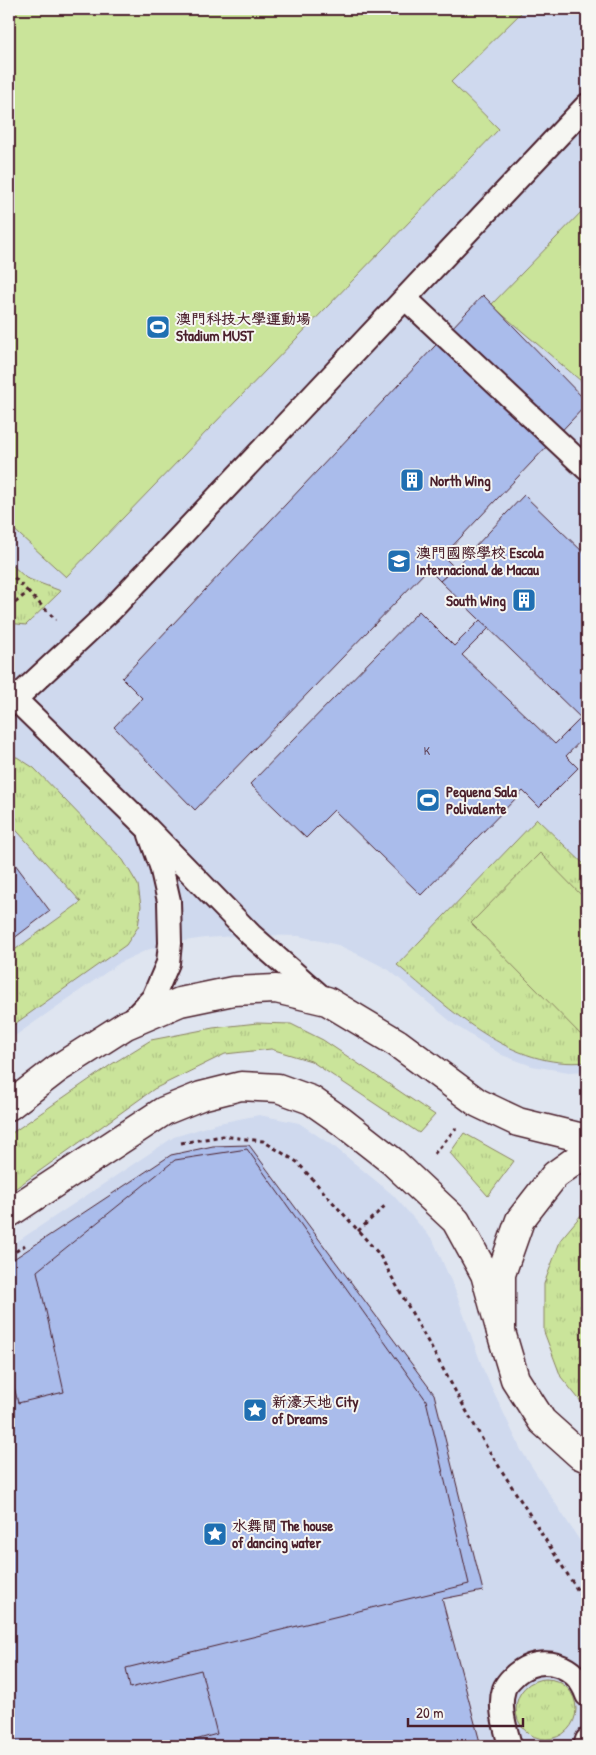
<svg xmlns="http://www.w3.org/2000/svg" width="596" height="1755" font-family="'Patrick Hand','LXGW WenKai TC',sans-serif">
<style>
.built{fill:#cfd9ee}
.grass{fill:url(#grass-tufts);stroke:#8a8262}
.pitch{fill:#cae49a;stroke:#8a8262}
.building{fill:#aabceb;stroke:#4a1f2b}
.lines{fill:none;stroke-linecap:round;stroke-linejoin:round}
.service-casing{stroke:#4a1f2b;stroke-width:26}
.secondary-casing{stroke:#4a1f2b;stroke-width:31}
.path{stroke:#4a1f2b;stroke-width:3;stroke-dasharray:4 4;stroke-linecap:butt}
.service{stroke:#f6f6f2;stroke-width:22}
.secondary{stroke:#f6f6f2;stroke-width:28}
.labels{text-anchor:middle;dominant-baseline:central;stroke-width:4;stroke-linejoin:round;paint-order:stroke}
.number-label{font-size:12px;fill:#62465b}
.poi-label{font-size:15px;font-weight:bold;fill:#4a1f2b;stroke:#f6f6f2;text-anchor:start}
</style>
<defs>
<pattern id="grass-tufts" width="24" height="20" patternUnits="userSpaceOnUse" patternTransform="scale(1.25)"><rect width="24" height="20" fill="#cae49a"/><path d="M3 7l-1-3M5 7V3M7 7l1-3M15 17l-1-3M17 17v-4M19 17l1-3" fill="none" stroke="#afc385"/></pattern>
</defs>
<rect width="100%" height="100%" fill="#dfe5f0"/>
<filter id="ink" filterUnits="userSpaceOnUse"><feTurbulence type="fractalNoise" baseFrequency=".02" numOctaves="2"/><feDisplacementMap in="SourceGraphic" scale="10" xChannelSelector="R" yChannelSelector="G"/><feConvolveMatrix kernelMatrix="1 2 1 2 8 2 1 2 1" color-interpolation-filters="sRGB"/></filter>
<g filter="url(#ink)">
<g class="built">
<polygon points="9,9 587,9 587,1071 569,1072 532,1066 502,1055 455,1025 389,970 364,957 338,945 299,936 251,935 205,938 170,943 147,950 121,962 9,1040"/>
<polygon points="259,1115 299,1123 336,1148 393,1195 433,1240 455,1290 483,1369 521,1450 587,1552 587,1746 9,1746 9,1247 174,1137 219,1123"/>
</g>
<g class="grass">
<polygon points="9,562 26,578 61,591 26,625 9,623"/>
<polygon points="9,757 17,757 34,768 123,860 138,885 141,906 138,927 126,945 9,1028 9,954 81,902 9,822"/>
<path d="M537 819 587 867V1062C511 1070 451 1010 397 965Z"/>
<polygon points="257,1023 291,1024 323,1040 435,1115 419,1133 311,1061 271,1049 225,1054 154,1089 9,1193 9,1135 112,1064 151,1040 213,1028"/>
<polygon points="464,1133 514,1161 488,1196 450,1153"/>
<polygon points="587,1208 587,1409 561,1377 544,1332 544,1284 561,1239"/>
<circle cx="546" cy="1709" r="30"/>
</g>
<g class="pitch">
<polygon points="9,9 525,9 451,82 499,129 66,577 9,525"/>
<polygon points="587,206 587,386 491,305"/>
<polygon points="540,853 587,901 587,1041 471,923"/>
</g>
<g class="building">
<polygon points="483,295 587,402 587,404 443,556 455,568 440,581 428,569 195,810 114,727 142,698 122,678"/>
<polygon points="524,495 587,556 587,724 440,581 455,568"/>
<polygon points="419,611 454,646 480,620 489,628 462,655 555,744 581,718 587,724 587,734 566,756 578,768 539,807 523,791 421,895 334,810 306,838 250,784"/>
<polygon points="9,856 50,911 9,942"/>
<polygon points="249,1145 434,1394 483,1591 442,1599 481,1746 9,1746 9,1262 171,1155 213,1146"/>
<polygon points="247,1149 426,1400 469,1584 126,1668 130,1688 201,1670 217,1734 173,1746 9,1746 9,1366 18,1403 64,1392 37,1271 175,1160"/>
</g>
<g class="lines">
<g class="service-casing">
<g id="service">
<polyline points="406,299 587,469"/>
<polyline points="9,692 15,699 147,828 251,935 326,1001"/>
<polyline points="9,705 111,610 587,105"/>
<polyline points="131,1021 153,998 168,963 170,943 169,901 161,866 150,835"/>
<path d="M510 1746C506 1729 498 1707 504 1689 506 1683 512 1678 516 1674 542 1653 576 1664 587 1695"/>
<polyline points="585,1746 587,1740"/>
</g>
</g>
<g class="secondary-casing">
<g id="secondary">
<polyline points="9,1106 57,1069 126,1025 180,1002 233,991 276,989 327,1001 397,1043 478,1103 518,1122 587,1139"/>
<polyline points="587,1152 555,1175 520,1220 501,1274 501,1332 515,1379 542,1421 580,1455 587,1458"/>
<polyline points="9,1213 164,1111 201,1096 241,1086 278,1088 311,1100 341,1121 392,1161 456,1221 485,1274 501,1332"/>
</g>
</g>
<g class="path">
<polyline points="9,572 28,592"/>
<polyline points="9,608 28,592 56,620"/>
<polyline points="181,1143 223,1136 263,1141 297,1162 379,1254 486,1446 587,1605"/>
<polyline points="434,1154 456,1128"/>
<polyline points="358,1231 387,1204"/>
<polyline points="9,1256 25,1245"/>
</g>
<use href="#service" class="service"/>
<use href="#secondary" class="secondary"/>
</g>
</g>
<defs>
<g id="stadium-square" transform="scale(1.25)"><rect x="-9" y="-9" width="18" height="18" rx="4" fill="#1f6fb2" stroke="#f6f6f2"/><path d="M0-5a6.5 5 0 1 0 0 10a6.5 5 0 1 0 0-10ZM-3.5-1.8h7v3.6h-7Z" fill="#fff"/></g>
<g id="building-square" transform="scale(1.25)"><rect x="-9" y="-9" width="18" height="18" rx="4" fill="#1f6fb2" stroke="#f6f6f2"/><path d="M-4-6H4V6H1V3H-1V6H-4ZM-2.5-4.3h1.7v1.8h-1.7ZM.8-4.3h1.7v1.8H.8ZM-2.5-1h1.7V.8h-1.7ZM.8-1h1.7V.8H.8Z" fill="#fff"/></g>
<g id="school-square" transform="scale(1.25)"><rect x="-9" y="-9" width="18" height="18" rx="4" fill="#1f6fb2" stroke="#f6f6f2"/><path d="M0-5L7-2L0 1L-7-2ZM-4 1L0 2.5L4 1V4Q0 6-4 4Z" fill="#fff"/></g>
<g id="sight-square" transform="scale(1.25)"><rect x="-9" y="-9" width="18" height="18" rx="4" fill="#1f6fb2" stroke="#f6f6f2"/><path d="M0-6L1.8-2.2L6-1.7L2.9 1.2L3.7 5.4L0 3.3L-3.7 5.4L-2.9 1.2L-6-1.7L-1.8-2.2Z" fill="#fff"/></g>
</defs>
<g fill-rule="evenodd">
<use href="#stadium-square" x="158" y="327"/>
<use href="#building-square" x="412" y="480"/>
<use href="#school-square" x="399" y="561"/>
<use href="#building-square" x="524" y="600"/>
<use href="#stadium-square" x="428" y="800"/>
<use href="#sight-square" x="255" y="1410"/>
<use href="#sight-square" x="215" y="1534"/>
</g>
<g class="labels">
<g class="number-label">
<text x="427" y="750">K</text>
</g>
<g class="poi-label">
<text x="176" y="318">澳門科技大學運動場<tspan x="176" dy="17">Stadium MUST</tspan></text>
<text x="430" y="480">North Wing</text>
<text x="416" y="552">澳門國際學校 Escola<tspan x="416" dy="17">Internacional de Macau</tspan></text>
<text x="506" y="600" text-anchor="end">South Wing</text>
<text x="446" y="791">Pequena Sala<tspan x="446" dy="17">Polivalente</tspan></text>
<text x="272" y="1401">新濠天地 City<tspan x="272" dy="17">of Dreams</tspan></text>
<text x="232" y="1525">水舞間 The house<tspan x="232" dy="17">of dancing water</tspan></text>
</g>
</g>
<rect width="596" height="1755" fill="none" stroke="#f6f6f2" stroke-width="30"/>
<rect x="15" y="15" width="566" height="1725" fill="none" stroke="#4a1f2b" stroke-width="2" filter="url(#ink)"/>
<path d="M408 1718v8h115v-8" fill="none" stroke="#4a1f2b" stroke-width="2.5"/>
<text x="416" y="1718" font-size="15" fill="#4a1f2b" stroke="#f6f6f2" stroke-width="4" paint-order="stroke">20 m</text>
</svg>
